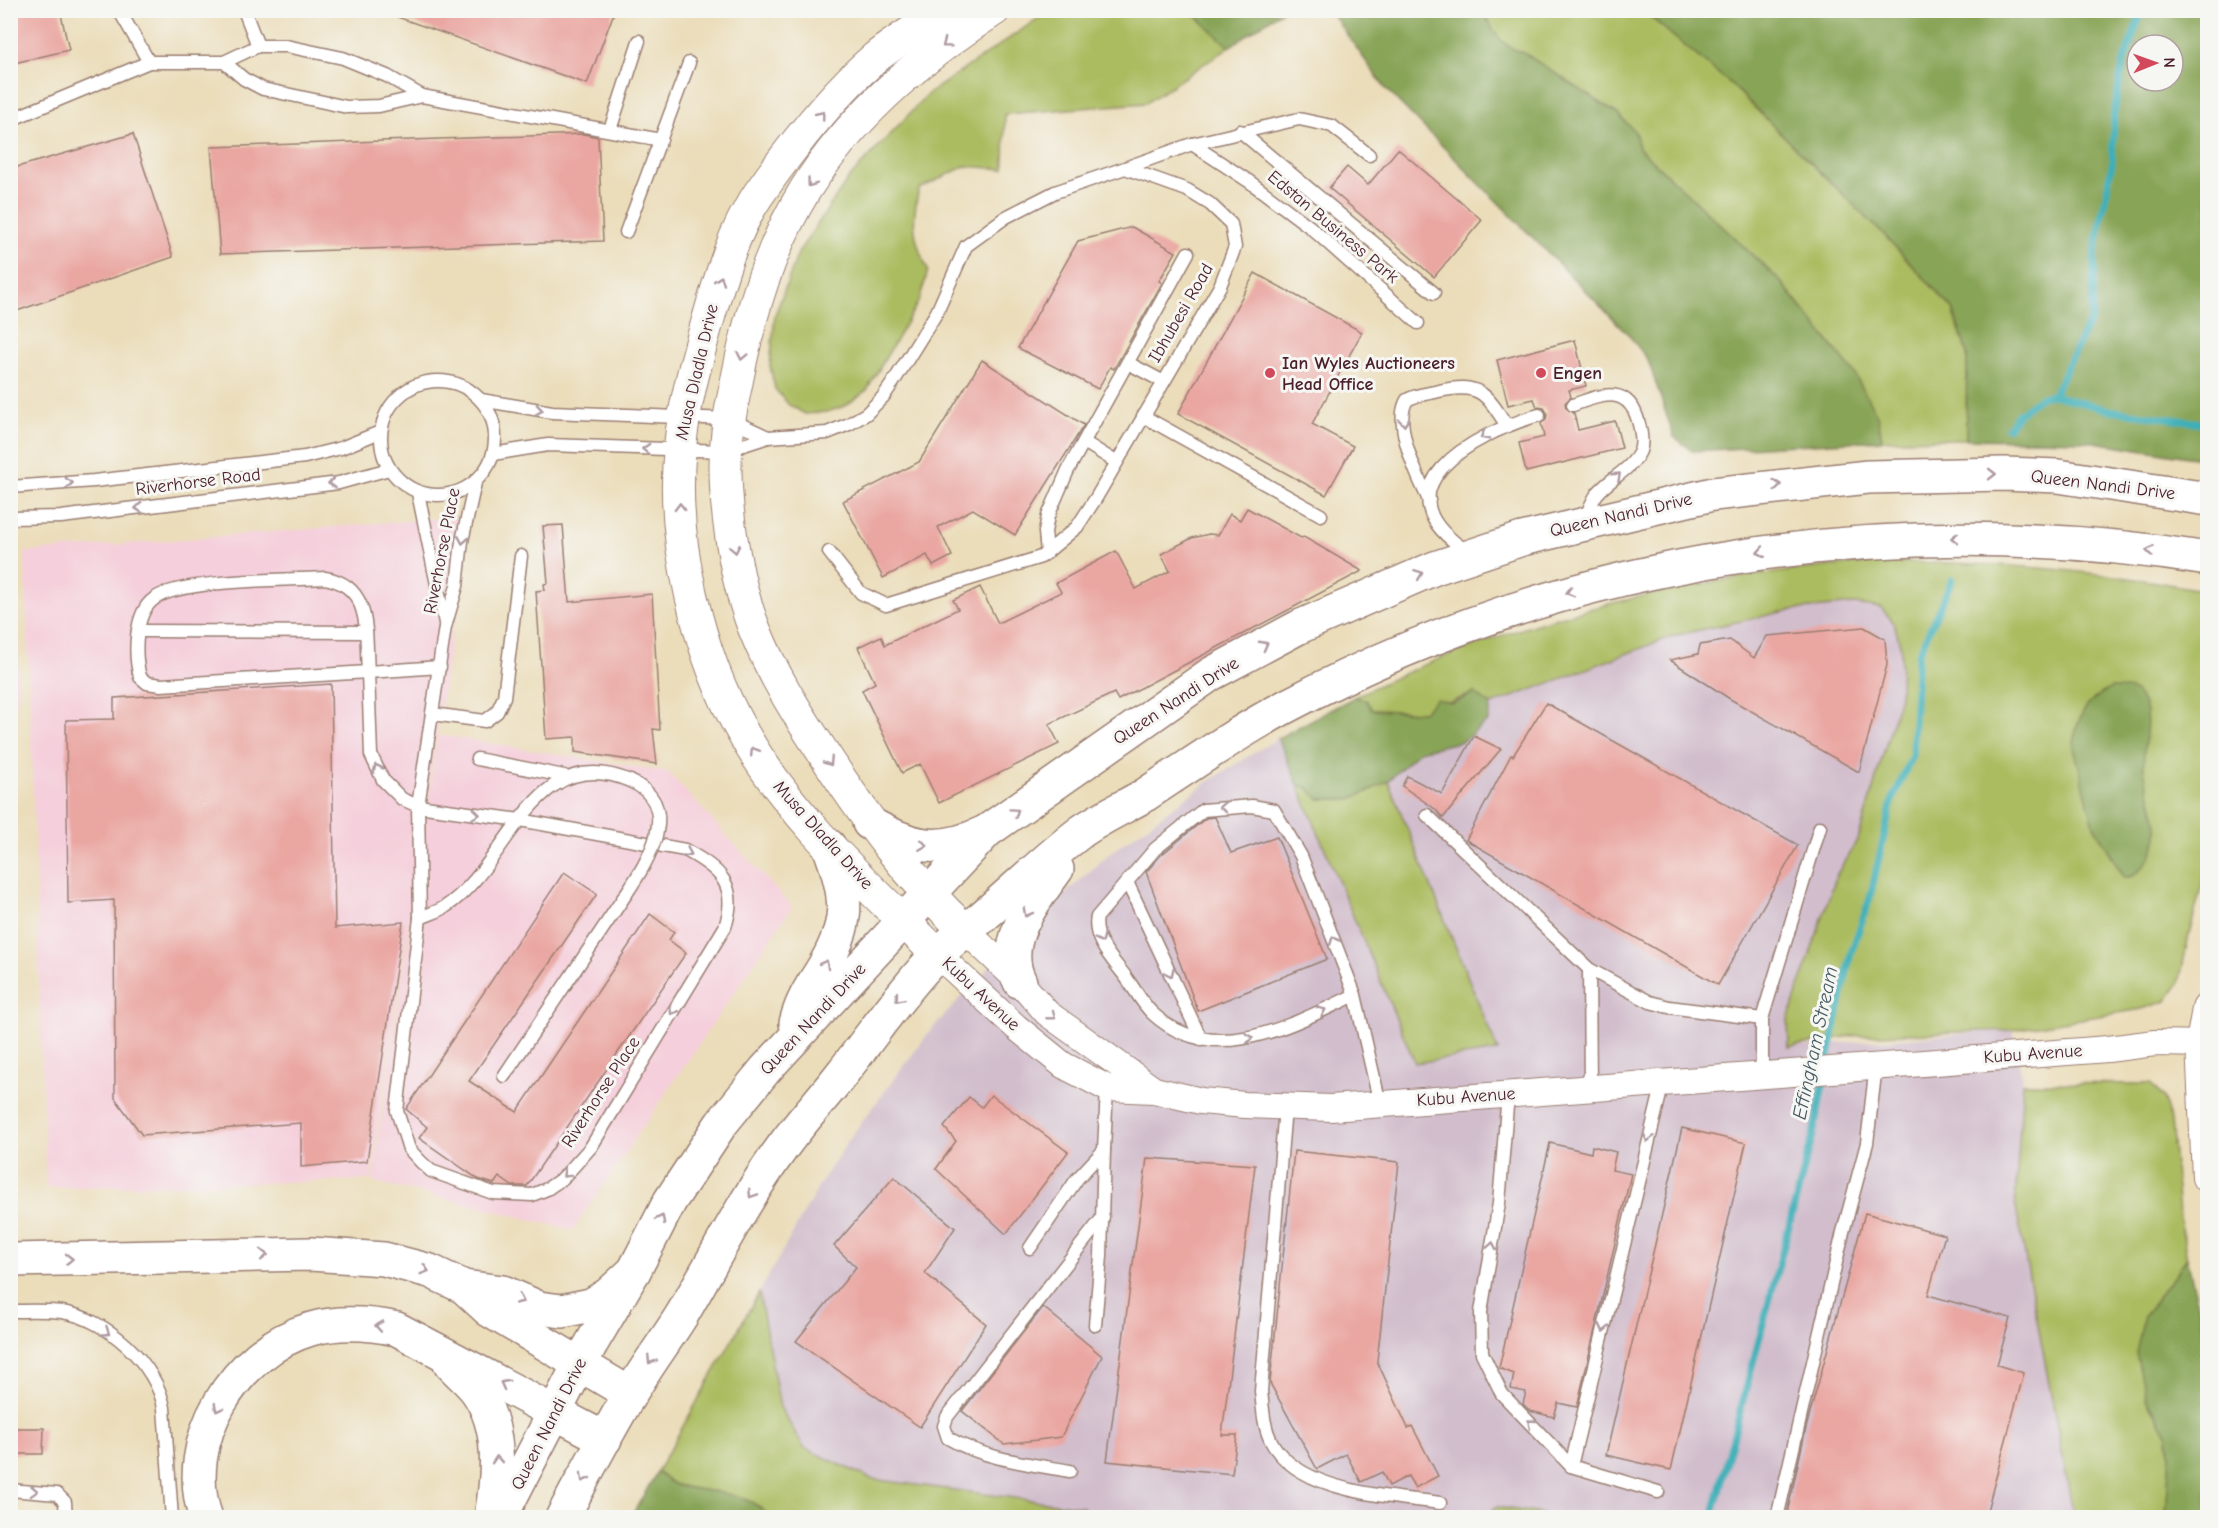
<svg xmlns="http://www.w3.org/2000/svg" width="2218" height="1528" font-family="'Comic Neue',sans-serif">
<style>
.built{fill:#f5cfdb}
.industrial{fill:#d1bdcc}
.green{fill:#abbc60;stroke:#7a6e46;stroke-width:1.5}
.forest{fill:#88a456;stroke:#696240;stroke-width:1.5;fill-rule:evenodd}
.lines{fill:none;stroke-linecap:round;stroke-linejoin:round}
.stream{stroke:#3eafb8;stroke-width:7}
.building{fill:#eaa6a1}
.service-casing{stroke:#9a7e72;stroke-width:15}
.minor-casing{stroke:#9a7e72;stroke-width:28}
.tertiary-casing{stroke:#9a7e72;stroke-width:34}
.secondary-casing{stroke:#9a7e72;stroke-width:36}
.motorway-casing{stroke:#9a7e72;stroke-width:36}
.service{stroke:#fff;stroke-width:12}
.minor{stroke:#fff;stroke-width:26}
.tertiary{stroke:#fff;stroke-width:32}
.secondary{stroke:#fff;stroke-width:33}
.motorway{stroke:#fff;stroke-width:33}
.service-bridge-casing{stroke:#9a7e72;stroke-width:15;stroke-linecap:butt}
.service-bridge{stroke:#fff;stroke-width:12}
.oneway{stroke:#ae9aa0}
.poi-dot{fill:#d1495b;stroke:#f6f6f2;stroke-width:2}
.labels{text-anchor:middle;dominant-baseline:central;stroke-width:6;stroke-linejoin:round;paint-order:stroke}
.street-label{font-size:18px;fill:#4a1f2b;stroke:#f6f6f2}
.poi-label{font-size:18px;font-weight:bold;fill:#4a1f2b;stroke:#f6f6f2;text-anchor:start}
.water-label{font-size:20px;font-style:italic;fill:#455963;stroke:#f6f6f2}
</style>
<rect width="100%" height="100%" fill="#f6f6f2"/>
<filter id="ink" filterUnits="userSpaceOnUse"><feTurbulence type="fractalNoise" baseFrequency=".0167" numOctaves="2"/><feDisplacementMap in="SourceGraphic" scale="12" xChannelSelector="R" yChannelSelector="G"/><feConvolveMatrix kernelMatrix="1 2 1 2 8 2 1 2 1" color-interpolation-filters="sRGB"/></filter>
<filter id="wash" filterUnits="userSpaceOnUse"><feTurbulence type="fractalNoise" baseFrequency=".008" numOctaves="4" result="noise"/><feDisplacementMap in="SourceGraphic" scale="24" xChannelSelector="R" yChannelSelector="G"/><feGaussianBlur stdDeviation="1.35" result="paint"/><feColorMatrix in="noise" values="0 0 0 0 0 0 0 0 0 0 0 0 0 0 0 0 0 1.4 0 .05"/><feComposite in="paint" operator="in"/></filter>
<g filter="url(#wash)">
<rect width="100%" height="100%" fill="#ebddba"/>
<g class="built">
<polygon points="469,516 370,1180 46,1188 25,552"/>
<polygon points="11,641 18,641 18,694 11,731"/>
<polygon points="438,735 668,772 792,907 573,1230 372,1181"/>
</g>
<polygon class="industrial" points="1855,604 1881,608 1894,623 1901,648 1900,696 1859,837 1837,874 1788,1020 1789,1047 2013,1030 2023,1083 2015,1202 2074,1517 1562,1518 1496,1507 1486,1518 1085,1517 1082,1507 871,1479 804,1448 780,1407 759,1293 820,1184 855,1131 931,1030 1016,938 1110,853 1212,779 1278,738 1415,1062 1497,1050 1388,781 1419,751 1464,741 1488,721 1491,705 1673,636 1791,610"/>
<g class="green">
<path d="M1049 11H1191L1229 47 1146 103 1005 114 1004 169 965 166 919 189C911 221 913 240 928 270L920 299 867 390 845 406 827 412 805 414 789 405 775 389 770 366 775 315 799 251 849 178 928 94Z"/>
<path d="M1483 11H1643L1732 85 1885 236 1953 309 1967 354 1966 439 1882 440 1878 418 1854 373 1781 282 1639 148 1635 132 1524 53C1500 47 1494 32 1483 11Z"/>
<path d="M1880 562C1991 561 2098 570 2207 591V865L2188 939 2179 984 2167 1001 2142 1009 2013 1030 1850 1036 1789 1047 1788 1020 1837 874 1859 837 1900 696 1901 648 1894 623 1881 608 1855 604 1791 610 1673 636 1491 705 1474 693 1423 712 1372 710 1366 700 1354 697C1519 615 1697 575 1880 562Z"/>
<polygon points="1388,781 1498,1051 1415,1063 1298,785 1308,788 1319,799 1350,799"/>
<polygon points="2023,1083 2151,1084 2163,1098 2171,1121 2179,1213 2187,1258 2144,1316 2146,1397 2168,1436 2170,1453 2166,1517 2074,1517 2015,1202"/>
<path d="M759 1293 780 1407 804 1448 871 1479 1083 1507 1085 1517H769C747 1489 707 1494 677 1485 670 1483 663 1476 657 1472Z"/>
<polygon points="1496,1507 1562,1517 1486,1517"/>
</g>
<g class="forest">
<polygon points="1191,11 1282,11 1229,47"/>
<path d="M1465 11H1483C1494 32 1500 47 1524 53L1618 114 1635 132 1639 148 1781 282 1854 373 1878 418 1882 440 1693 451 1674 437 1648 360 1628 334 1385 88 1330 11Z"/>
<path d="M1643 11H2207V460L2088 441 1966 439 1967 354 1953 309 1885 236 1732 85ZM2137 45H2173V81H2137Z"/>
<path d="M2111 688C2121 688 2134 688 2140 697 2154 718 2141 747 2144 770 2149 804 2170 831 2146 863 2140 871 2134 878 2124 877L2094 826 2074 748C2074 721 2086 700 2111 688Z"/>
<polygon points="1474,693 1491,705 1488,721 1463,741 1419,751 1388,781 1365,793 1350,799 1319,799 1308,788 1298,785 1278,738 1354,697 1366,700 1372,710 1423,712 1436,699 1453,703"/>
<polygon points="2187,1258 2207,1344 2207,1517 2166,1517 2170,1453 2168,1436 2146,1397 2136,1353 2144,1316"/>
<path d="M657 1472C663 1476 670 1483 677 1485 707 1494 748 1489 769 1517H631Z"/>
</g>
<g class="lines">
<g class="stream">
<polyline points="2053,395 2092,317 2095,252 2112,164 2114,113 2123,64 2142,10"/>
<polyline points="2008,428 2018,414 2041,397 2053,395 2109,410 2208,424"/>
<polyline points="1827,1065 1851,953 1870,898 1892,801 1912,756 1918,655 1952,580"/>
<polyline points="1712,1518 1813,1135 1825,1076"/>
</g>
</g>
<g id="blocks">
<g class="building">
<polygon points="10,10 60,10 69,50 10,64"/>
<polygon points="386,10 615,10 587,84 386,13"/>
<polygon points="133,134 173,257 14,312 10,299 10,169"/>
<polygon points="584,134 598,137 603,241 220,254 211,147"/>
<polygon points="1398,149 1482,220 1434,277 1329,188 1347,167 1368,185"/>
<polygon points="1132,227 1176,252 1159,281 1162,283 1114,369 1110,367 1098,389 1018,348 1078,241"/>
<polygon points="1255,273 1362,332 1312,424 1353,446 1326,495 1178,414"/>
<polygon points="1575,340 1586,386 1569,390 1571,397 1565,403 1566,408 1574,413 1578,430 1615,421 1622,448 1526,472 1519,443 1544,437 1541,423 1546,420 1547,413 1544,408 1537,407 1534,399 1508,405 1497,360"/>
<polygon points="982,360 1084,425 1015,535 973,509 938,527 952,556 933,566 927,555 883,578 843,501 919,462"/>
<polygon points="1247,508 1301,538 1304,537 1362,571 1118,700 1114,693 1049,724 1059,744 939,803 920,764 902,773 862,690 875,683 858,647 881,636 885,645 958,609 953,600 980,587 998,623 1061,592 1056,583 1116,551 1136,589 1170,571 1161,554 1192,538 1209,534 1218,535 1230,514 1240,520"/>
<polygon points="563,525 569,602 652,594 660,730 653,729 657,764 575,752 575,737 546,739 536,591 545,590 544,584 548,583 543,526"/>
<polygon points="1864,627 1885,639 1887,665 1859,772 1730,699 1670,660 1698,654 1700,645 1730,640 1754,658 1767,636"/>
<polygon points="331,684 335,928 403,922 367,1161 301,1167 301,1123 142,1135 115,1098 114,900 68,903 66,720 114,719 114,698"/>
<polygon points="1546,703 1798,845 1718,985 1466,840 1511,755 1513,756"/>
<polygon points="1474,736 1501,749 1443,818 1435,809 1402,786 1407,776 1442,794"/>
<polygon points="1215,817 1231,853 1277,837 1327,959 1198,1011 1146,872 1161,855 1206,818"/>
<polygon points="564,872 597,894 469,1081 517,1112 650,914 674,932 669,940 686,953 527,1186 512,1186 499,1177 494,1184 478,1179 419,1138 427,1127 406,1109"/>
<polygon points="991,1095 1068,1152 1006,1234 936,1169 956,1141 944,1127 969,1097 982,1107"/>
<polygon points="1682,1128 1746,1143 1671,1470 1606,1455"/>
<polygon points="1550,1143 1591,1153 1592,1146 1616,1152 1612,1170 1631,1174 1577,1407 1558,1403 1554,1417 1530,1411 1523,1404 1526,1392 1511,1389 1514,1374 1499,1368"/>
<polygon points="1294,1151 1399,1162 1377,1361 1408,1428 1412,1426 1438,1476 1415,1488 1408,1476 1389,1486 1382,1472 1361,1482 1346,1454 1317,1469 1270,1383"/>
<polygon points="1147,1158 1255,1165 1222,1435 1237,1435 1232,1474 1107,1461"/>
<polygon points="894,1177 955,1228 925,1273 986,1324 920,1427 796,1341 856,1267 834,1246"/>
<polygon points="1865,1213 1945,1235 1928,1295 2010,1318 1997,1365 2024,1373 1985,1518 1786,1518 1806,1428"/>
<polygon points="1043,1307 1102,1356 1061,1437 1004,1444 962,1411"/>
<polygon points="11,1428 44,1428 43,1454 11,1454"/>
</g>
</g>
</g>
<g filter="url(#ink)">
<use href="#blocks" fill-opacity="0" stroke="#9a7e72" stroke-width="1.5"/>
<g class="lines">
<g class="service-casing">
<g id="service">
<polyline points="119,10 149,62"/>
<polyline points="244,10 258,46"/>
<polyline points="422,96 661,140"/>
<polyline points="10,120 149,62 224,62 258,46 286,46 343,58 387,76 422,96 379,106 347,107 263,89 244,79 224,62"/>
<polyline points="610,130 639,41"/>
<polyline points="1240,131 1434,293"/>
<polyline points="1192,144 1299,119 1332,126 1369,155"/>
<polyline points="1125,168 1192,144 1250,182 1310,227 1418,323"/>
<polyline points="626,232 689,63"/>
<polyline points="1128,363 1162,381"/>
<circle cx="438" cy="438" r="57"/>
<polyline points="481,400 552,412 729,419 768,437"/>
<path d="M1573 405C1601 395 1629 383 1639 424 1641 432 1643 443 1640 451 1632 469 1609 479 1597 494 1592 501 1589 510 1585 519"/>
<polyline points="1143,416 1321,515"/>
<polyline points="1084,442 1116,462"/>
<polyline points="493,454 548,445 725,451 768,437 827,433 849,424 866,414 883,397 894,381 937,312 966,246 1006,217 1055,192 1125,168 1187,190 1210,204 1231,224 1235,247 1220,286 1096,498 1077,527 1041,557 886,605 861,593 829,552"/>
<polyline points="10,487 94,481 305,457 341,448 380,432"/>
<polyline points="418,493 445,623"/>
<path d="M1429 500C1418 478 1392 424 1407 400 1416 394 1428 394 1439 391 1479 382 1486 393 1507 426"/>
<polyline points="10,518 61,517 339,483 389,469"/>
<polyline points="1047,553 1045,532 1048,516 1068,470 1188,253"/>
<path d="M1470 553C1370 491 1473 434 1539 415"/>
<path d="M325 578C373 586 365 634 368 672L161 685 147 683 140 677C134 655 134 613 154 599 180 579 289 580 325 578Z"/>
<polyline points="138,631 365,632"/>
<path d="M440 667 368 672 371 755 383 780 402 799 418 806 520 820 685 850C720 869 739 885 725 927L591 1147 563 1178 547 1189 532 1195 493 1193 431 1171 421 1162 409 1149 397 1111 420 918 418 806 445 627 457 586 462 541 475 483"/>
<polyline points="432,714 485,721 497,712 504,697 521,556"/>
<polyline points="477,759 564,776"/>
<polyline points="1427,815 1589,969 1650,1002 1669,1007 1762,1019"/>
<polyline points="1127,882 1201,1039"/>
<path d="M420 918C428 914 438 912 445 907 510 865 532 740 630 781"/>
<polyline points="1589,969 1590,1087"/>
<path d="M1355 995C1293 1024 1213 1070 1152 1013 1142 1003 1134 988 1125 976 1113 960 1092 939 1097 917L1155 849 1203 810 1252 806 1274 810 1301 856 1355 995 1380 1104"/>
<polyline points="1762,1075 1762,1019 1820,827"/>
<polyline points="504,1076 626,894"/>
<polyline points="1508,1094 1499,1203 1481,1312 1482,1353 1502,1394 1571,1466 1658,1492"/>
<path d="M1285 1108 1261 1391C1263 1408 1263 1425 1271 1441 1298 1493 1389 1496 1440 1503"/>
<polyline points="1030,1248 1077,1179 1104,1150 1107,1088"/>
<path d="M10 1311C27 1311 45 1310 62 1312 106 1318 157 1364 164 1408L172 1518"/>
<polyline points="1095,1325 1101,1256 1104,1150"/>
<polyline points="1571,1466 1663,1082"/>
<path d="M1070 1471C1029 1464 984 1459 948 1438L944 1426 947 1417 1103 1217"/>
<polyline points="10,1490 57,1494 65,1502 66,1518"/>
<polyline points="1777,1518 1843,1232 1867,1143 1876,1065"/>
</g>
</g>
<g class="minor-casing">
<g id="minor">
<polyline points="966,931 1020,982 1047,1013 1154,1090"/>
<polyline points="937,954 1016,1027 1063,1065 1107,1088 1154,1090 1201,1101 1245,1105 1331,1108 2108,1049 2155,1043 2208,1044"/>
</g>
</g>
<g class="tertiary-casing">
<g id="tertiary">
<path d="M966 931C910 879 867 820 826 757 798 715 772 674 754 628 735 580 723 501 726 450 727 426 732 403 737 380 750 313 769 249 805 190 851 117 921 57 994 10"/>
<path d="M937 954C869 886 792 819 744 735 698 655 670 538 680 447 684 404 696 362 708 320 720 278 733 232 758 195 790 149 832 94 875 58 897 40 922 26 945 10"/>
<polyline points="2208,1009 2202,1043 2208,1177"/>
</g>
</g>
<g class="secondary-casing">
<g id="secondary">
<path d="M869 823C911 847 938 854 983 833"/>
<path d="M1020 982C999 942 1035 900 1057 869"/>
<path d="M796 1023C801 1003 809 990 820 973 851 924 849 898 829 846"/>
<polyline points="500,1518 580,1363 634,1271 670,1201 721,1124 765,1070 987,831 1211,674 1299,627 1435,568 1522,539 1713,494 1868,477 2004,474 2058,476 2208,499"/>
<path d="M562 1518C585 1475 607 1432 632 1391 648 1364 667 1339 683 1313 716 1256 745 1198 784 1145 802 1120 824 1097 843 1072 873 1034 899 995 933 959 949 942 970 928 988 912 1019 885 1049 856 1082 831 1102 817 1124 807 1145 795 1191 765 1236 733 1285 707 1567 556 1893 508 2208 559"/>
</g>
</g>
<g class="motorway-casing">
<g id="motorway">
<polyline points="10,1260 311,1254 384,1259 430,1271 464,1287 503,1292 539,1308 562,1311 591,1305 609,1294 634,1271"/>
<polyline points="464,1287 489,1310 630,1394"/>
<path d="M450 1363C458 1372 469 1381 476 1390 503 1427 498 1476 491 1518"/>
<path d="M206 1518C179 1441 235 1351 311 1329 339 1321 368 1323 397 1329L605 1439"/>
</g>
</g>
<use href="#service" class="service"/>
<use href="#minor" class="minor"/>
<use href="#tertiary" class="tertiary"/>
<use href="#secondary" class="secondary"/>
<use href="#motorway" class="motorway"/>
<g class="service-bridge-casing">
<path id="service-bridge" d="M626 894C648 861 684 805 630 781"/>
</g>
<use href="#service-bridge" class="service-bridge"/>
</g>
<defs><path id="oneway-chevron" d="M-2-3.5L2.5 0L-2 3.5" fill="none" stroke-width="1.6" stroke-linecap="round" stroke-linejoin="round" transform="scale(1.5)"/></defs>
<g class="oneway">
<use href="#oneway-chevron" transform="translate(946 44) rotate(143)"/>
<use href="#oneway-chevron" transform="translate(821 115) rotate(-51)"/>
<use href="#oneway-chevron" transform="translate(811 183) rotate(126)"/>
<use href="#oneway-chevron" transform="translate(720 280) rotate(-71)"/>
<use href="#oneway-chevron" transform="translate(742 356) rotate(101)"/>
<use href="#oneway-chevron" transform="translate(539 410) rotate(9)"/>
<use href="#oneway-chevron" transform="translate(1404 422) rotate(85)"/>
<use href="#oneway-chevron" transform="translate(1484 436) rotate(152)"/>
<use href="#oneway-chevron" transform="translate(646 449) rotate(-177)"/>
<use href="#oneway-chevron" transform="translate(1992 474)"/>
<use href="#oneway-chevron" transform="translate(1617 476) rotate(-43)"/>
<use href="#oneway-chevron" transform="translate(69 483) rotate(-4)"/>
<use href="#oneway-chevron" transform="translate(332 483) rotate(173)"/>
<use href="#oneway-chevron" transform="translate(1777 485) rotate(-6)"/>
<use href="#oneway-chevron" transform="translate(680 507) rotate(-91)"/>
<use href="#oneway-chevron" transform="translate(139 508) rotate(174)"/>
<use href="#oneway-chevron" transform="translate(1955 538) rotate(180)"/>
<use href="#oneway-chevron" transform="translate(463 540) rotate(100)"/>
<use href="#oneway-chevron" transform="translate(735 549) rotate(79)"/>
<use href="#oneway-chevron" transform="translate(2150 551) rotate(-173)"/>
<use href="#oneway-chevron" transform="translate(1761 552) rotate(170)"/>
<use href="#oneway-chevron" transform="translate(1419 574) rotate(-21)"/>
<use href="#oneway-chevron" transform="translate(1570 592) rotate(165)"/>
<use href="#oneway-chevron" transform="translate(1264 645) rotate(-28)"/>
<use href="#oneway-chevron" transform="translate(754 751) rotate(-122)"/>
<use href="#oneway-chevron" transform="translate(829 762) rotate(57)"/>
<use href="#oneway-chevron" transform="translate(377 768) rotate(-116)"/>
<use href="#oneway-chevron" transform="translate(1223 807) rotate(178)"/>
<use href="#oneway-chevron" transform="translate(1015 812) rotate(-35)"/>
<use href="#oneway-chevron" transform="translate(476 814) rotate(8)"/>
<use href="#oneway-chevron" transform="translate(923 845) rotate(8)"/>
<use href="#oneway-chevron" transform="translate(688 853) rotate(23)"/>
<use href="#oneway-chevron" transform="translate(1027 913) rotate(119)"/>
<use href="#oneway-chevron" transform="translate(1101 939) rotate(65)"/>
<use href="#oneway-chevron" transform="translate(1334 940) rotate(-111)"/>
<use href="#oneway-chevron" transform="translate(825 964) rotate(-61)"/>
<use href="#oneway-chevron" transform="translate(1170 973) rotate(65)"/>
<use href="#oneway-chevron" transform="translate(899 998) rotate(131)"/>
<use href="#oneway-chevron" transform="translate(673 1011) rotate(121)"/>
<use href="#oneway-chevron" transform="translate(1322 1011) rotate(-25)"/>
<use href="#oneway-chevron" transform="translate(1052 1016) rotate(39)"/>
<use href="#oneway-chevron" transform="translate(1249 1038) rotate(-8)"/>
<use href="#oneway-chevron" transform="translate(1648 1138) rotate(104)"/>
<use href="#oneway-chevron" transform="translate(566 1174) rotate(135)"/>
<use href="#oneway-chevron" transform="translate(752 1194) rotate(123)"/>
<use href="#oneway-chevron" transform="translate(661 1219) rotate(-63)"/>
<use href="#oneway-chevron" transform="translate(1492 1246) rotate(-80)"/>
<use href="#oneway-chevron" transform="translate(264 1255) rotate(-1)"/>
<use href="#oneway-chevron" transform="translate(69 1259) rotate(-1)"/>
<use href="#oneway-chevron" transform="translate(425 1270) rotate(17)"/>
<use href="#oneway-chevron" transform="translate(520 1300) rotate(24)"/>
<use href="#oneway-chevron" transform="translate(379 1326) rotate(-170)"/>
<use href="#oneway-chevron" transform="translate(1604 1328) rotate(103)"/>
<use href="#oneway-chevron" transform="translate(106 1332) rotate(33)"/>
<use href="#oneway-chevron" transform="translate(651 1360) rotate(123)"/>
<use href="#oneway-chevron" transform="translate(504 1384) rotate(-152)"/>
<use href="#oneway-chevron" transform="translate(218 1408) rotate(118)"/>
<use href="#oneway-chevron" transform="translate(1531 1423) rotate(-139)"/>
<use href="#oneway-chevron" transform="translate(497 1460) rotate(-94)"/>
<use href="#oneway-chevron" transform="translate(584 1478) rotate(119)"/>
<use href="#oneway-chevron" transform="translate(34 1491) rotate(2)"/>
</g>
</g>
<g class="poi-dot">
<circle cx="1270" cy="373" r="6"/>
<circle cx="1541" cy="373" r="6"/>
</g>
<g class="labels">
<g class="street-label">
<text transform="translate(1333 227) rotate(40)">Edstan Business Park</text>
<text transform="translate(1181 313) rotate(-60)">Ibhubesi Road</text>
<text transform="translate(697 372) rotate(-77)">Musa Dladla Drive</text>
<text transform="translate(198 482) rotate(-7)">Riverhorse Road</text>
<text transform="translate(2103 485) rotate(7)">Queen Nandi Drive</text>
<text transform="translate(1621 515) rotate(-13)">Queen Nandi Drive</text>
<text transform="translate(442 551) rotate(-79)">Riverhorse Place</text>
<text transform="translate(1176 701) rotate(-33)">Queen Nandi Drive</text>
<text transform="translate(823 835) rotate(48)">Musa Dladla Drive</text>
<text transform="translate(981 994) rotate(43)">Kubu Avenue</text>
<text transform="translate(813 1019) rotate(-47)">Queen Nandi Drive</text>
<text transform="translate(2033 1054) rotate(-4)">Kubu Avenue</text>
<text transform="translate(601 1092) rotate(-57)">Riverhorse Place</text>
<text transform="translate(1466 1097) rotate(-4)">Kubu Avenue</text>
<text transform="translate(549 1424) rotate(-63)">Queen Nandi Drive</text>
</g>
<g class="poi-label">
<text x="1282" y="363">Ian Wyles Auctioneers<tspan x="1282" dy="21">Head Office</tspan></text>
<text x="1553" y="373">Engen</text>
</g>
<g class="water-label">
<text transform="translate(1815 1043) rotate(-78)">Effingham Stream</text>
</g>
</g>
<rect width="2218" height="1528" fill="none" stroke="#f6f6f2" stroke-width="36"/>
<g transform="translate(2155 63) rotate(89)"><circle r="28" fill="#f6f6f2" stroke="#b1a0a2" stroke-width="1.5"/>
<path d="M0-4.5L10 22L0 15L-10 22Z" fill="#d1495b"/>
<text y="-9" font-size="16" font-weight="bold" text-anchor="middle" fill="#4a1f2b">N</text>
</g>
</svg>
